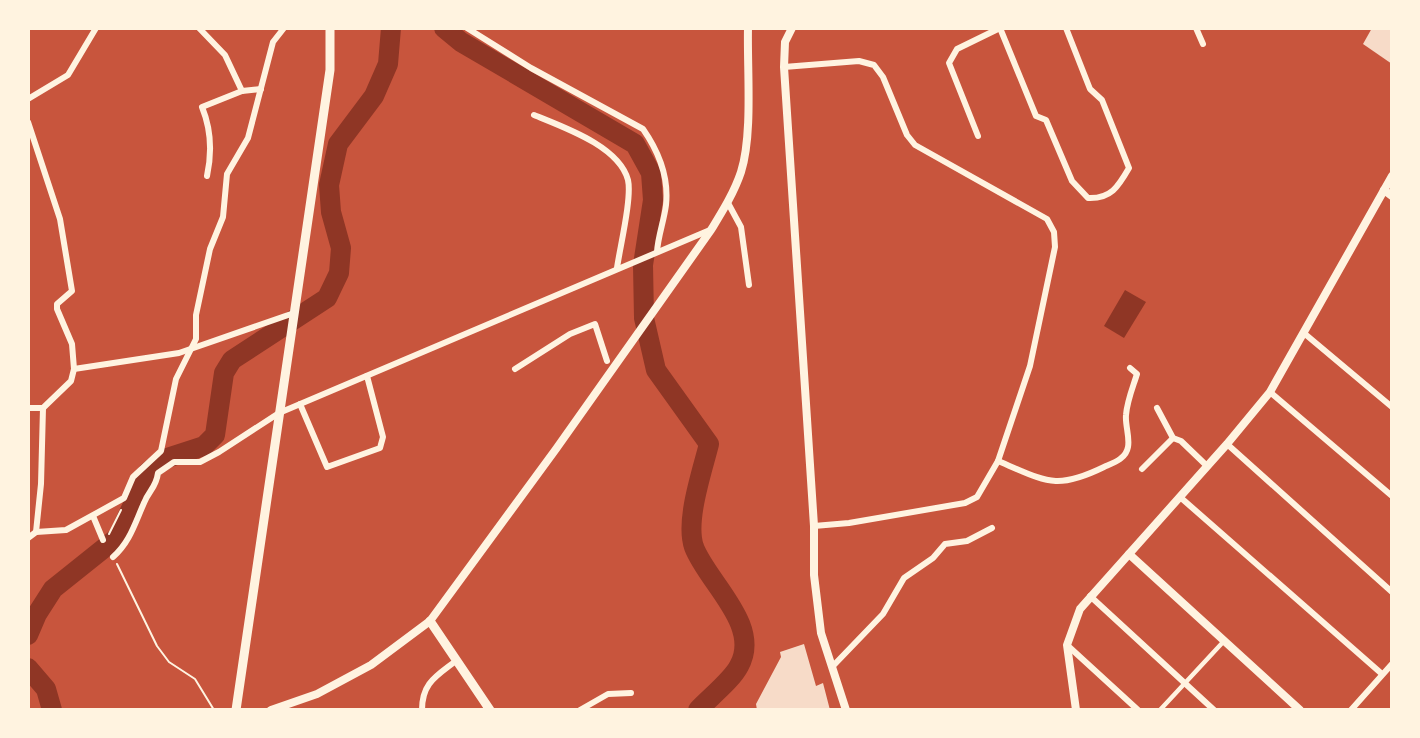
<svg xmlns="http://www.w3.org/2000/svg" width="1420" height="738" font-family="'Archivo Narrow',sans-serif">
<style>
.water{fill:#8f3625}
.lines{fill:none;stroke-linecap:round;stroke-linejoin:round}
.river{stroke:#8f3625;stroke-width:20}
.building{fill:#f7dbc8}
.path{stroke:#fff3e0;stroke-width:2}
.pedestrian{stroke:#fff3e0;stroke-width:4.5}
.minor{stroke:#fff3e0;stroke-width:6}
.tertiary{stroke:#fff3e0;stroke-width:8}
.primary{stroke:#fff3e0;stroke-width:9}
</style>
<rect width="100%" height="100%" fill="#c8553d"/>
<polygon class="water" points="1125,290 1146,302 1124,338 1104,326"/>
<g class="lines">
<g class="river">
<path d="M444 28 461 42 635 144 651 173 653 200 643 265 644 318 656 370 709 444C702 472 685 521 694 547 707 582 762 625 739 666 732 680 709 698 698 710"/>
<polyline points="28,635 37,614 53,589 118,537 148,472 164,459 204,446 215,435 224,373 232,360 327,298 339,273 341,248 331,212 329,185 338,144 374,96 388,64 391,28"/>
<polyline points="28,668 46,689 52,710"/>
</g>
</g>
<g class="building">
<polygon points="1372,28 1392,28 1392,64 1363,44"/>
<polygon points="804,644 816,686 823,683 830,710 757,710 756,704 781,657 780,652"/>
</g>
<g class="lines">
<g class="path">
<polyline points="109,534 121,510"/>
<polyline points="117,564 157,646 169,662 195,679 214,710"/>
</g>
<polyline class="pedestrian" points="1160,710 1224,641"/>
<g class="minor">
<polyline points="199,28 225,55 242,91"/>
<path d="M467 28 531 68 643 129C659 152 669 177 666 205 664 221 658 236 657 252"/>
<path d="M1000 28 1036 116 1046 120 1072 181 1088 198C1111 199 1118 187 1129 168L1102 100 1090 89 1066 28"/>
<polyline points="1196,28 1203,44"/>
<polyline points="784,67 859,61 874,65 883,77 907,135 915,145 1047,219 1054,232 1055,247 1030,366 998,461 977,497 965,503 849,523 814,526"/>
<polyline points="28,99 68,75 96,28"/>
<path d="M534 115C563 127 619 146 628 180 632 198 620 247 617 268"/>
<polyline points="28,122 60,219 72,291 57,304 57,309 72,344 74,369"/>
<polyline points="978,136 949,63 957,49 1000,28"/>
<path d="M207 176C212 153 211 129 202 107L242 91 261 89"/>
<polyline points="728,203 741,227 749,285"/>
<polyline points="1305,334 1392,407"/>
<polyline points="515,369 570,334 595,324 607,361"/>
<polyline points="1270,392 1392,496"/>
<polyline points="300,404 327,467 380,448 383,437 367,376"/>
<polyline points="28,408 43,408 71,381 74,369 179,353 294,313"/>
<polyline points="1157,408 1173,438 1181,441 1207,466"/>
<polyline points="1227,444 1392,592"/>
<path d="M998 461C1046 481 1055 491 1104 467 1113 463 1126 459 1128 447 1130 437 1125 425 1126 415 1127 401 1133 387 1137 374L1130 368"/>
<polyline points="1142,469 1173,438"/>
<polyline points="1180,497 1382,674"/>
<polyline points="93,516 103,540"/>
<polyline points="36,532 41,484 43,408"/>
<polyline points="28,538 36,532 66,530 124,498 133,477 161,451 176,379 196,339 196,315 210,249 223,217 227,174 248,138 273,42 284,28"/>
<path d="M113 557C130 542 135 523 144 503 149 490 156 488 158 473L174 462H200L219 452 279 413 710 230"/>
<polyline points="1090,596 1214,710"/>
<polyline points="1067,645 1138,710"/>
<polyline points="832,667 883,614 904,578 933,558 945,544 967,541 992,528"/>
<path d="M422 710C422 682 437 676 457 660"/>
<polyline points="580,710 608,694 631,693"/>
<polyline points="1351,710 1392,664"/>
</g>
<g class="tertiary">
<polyline points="792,28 785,42 784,67 814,526 814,575 821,633 846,710"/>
<polyline points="1384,190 1392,196"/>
<polyline points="1129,554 1300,710"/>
<path d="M271 710 317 694 371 665 430 621 556 449 711 230C722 212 734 193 741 172 753 134 747 70 748 28"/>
<polyline points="1076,710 1067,645 1080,609 1227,444 1270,392 1392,176"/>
</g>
<g class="primary">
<polyline points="430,621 490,710"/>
<polyline points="236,710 330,70 330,28"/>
</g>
</g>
<rect width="1420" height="738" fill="none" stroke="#fff3e0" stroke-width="60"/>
</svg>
